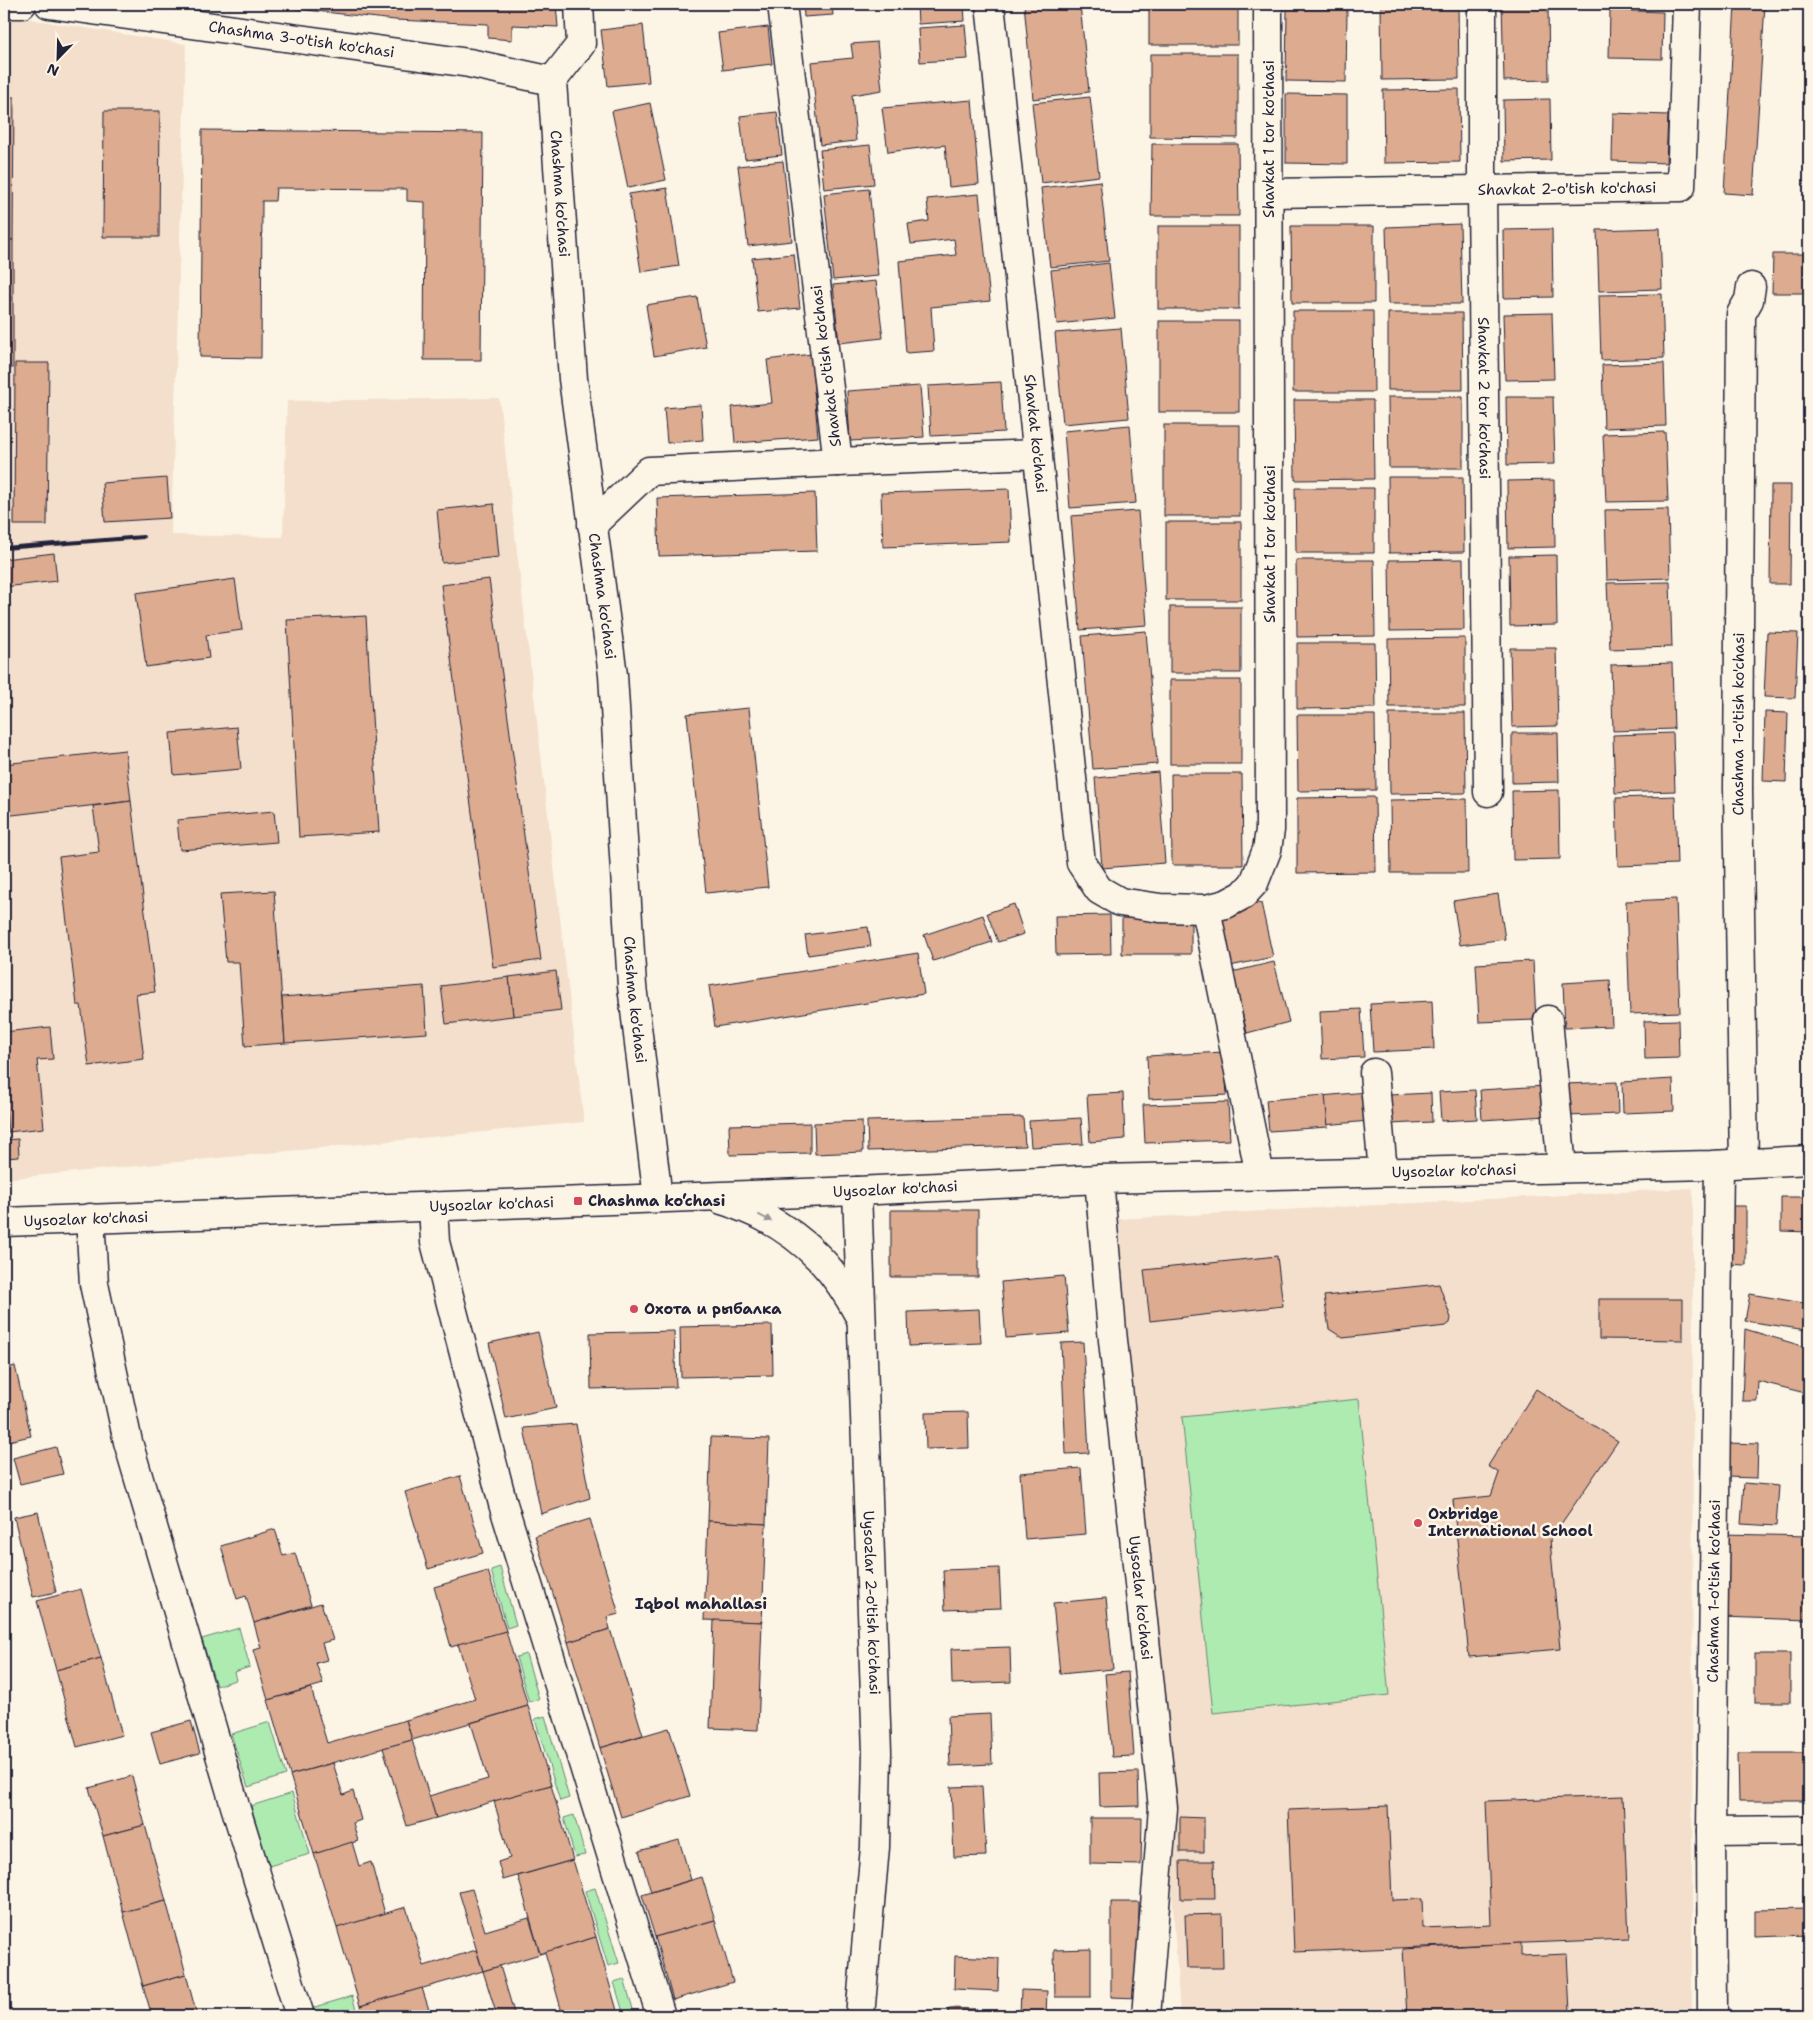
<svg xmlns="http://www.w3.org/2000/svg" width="1813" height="2020" font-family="'Shantell Sans',sans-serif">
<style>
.built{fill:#f3dfcb}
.green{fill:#aeebb1;stroke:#688676}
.building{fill:#ddab8f;stroke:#22223b}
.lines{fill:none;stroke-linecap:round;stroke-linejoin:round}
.street-casing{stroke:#22223b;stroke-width:31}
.secondary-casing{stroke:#22223b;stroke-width:31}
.street{stroke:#fcf5e5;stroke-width:28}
.secondary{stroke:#fcf5e5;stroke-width:28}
.rail{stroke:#22223b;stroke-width:4}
.oneway{fill:#9a9698}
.poi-dot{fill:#d1495b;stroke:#fcf5e5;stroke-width:2}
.labels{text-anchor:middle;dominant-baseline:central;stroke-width:5;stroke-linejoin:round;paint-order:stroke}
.street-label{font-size:15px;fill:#22223b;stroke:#fcf5e5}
.poi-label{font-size:15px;font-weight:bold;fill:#22223b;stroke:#fcf5e5;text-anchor:start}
.neighbourhood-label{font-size:16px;font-weight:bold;fill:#22223b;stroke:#fcf5e5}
</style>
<rect width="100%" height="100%" fill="#fcf5e5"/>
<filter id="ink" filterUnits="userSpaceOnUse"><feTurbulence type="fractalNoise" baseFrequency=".02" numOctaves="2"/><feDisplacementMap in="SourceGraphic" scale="10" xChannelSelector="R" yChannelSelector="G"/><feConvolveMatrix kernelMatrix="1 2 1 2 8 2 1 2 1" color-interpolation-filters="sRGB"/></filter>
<g filter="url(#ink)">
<g class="built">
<polygon points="4,18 23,18 186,44 171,535 283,537 287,401 499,398 584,1122 4,1179"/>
<polygon points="1693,1188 1692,2016 1180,2016 1168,1827 1117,1219"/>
</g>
<g class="green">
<polygon points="1359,1399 1389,1695 1213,1713 1182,1417"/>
<polygon points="500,1567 516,1625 507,1628 491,1570"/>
<polygon points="239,1628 250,1667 234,1672 236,1680 216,1686 202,1639"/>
<polygon points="526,1654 539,1699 529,1702 516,1657"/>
<polygon points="545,1716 569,1798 560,1801 535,1719"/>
<polygon points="270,1722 286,1775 248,1787 231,1734"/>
<polygon points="292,1793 310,1854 269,1866 251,1806"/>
<polygon points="574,1815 585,1855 575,1857 564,1818"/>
<polygon points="595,1888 619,1963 608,1966 585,1891"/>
<polygon points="624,1979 633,2009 623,2012 614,1982"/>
<polygon points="352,1996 358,2016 314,2016 312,2008"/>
</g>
<g class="building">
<polygon points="263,4 556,4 558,27 512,25 512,40 488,38 488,24 395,20 263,5"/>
<polygon points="803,4 850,4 832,5 833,15 804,17"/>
<polygon points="917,4 964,4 965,21 918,24"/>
<polygon points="1024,4 1080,4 1089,92 1033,99"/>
<rect x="1149" y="4" width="89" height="41"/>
<polygon points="1381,4 1458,4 1459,79 1382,80"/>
<polygon points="1502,4 1548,4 1549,80 1504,81"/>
<polygon points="1735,4 1765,4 1753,195 1724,193"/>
<polygon points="1287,8 1347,9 1346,82 1286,81"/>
<polygon points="1610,10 1663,12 1662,59 1609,58"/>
<polygon points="643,25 649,82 608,86 601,30"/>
<polygon points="965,25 968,59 920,62 918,28"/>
<polygon points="768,27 772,64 723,70 718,33"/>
<polygon points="877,42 882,90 852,95 856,141 820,145 811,62 853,58 851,44"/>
<polygon points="1150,54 1238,54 1238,138 1150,137"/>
<polygon points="1459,89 1460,162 1384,163 1383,90"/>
<polygon points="1286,94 1347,95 1347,164 1286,163"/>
<polygon points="4,97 14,97 13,240 4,240"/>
<polygon points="1090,97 1099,176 1041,183 1032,103"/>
<polygon points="1550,99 1551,160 1504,161 1503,100"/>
<polygon points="972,100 979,184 949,187 945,145 888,152 882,108"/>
<polygon points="650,103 666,180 628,188 612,111"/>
<polygon points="104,111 160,111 159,237 103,237"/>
<polygon points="777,112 782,155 745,159 740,116"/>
<polygon points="1613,113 1668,115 1666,163 1612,161"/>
<polygon points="202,130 483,133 481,360 424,360 425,202 407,201 407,189 276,188 275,201 262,201 261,358 200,357"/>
<polygon points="1152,144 1238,144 1239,216 1151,216"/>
<polygon points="870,145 874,184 824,189 820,150"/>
<polygon points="783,161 792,241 748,246 738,166"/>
<polygon points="1100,181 1109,261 1050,267 1041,188"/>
<polygon points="667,188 679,266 641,272 629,194"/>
<polygon points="869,189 878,276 833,280 824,194"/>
<polygon points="979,194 990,301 931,307 934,351 906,353 899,261 956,255 954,239 911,244 908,224 929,221 927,199"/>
<polygon points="1460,224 1462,304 1388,304 1386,227"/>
<rect x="1158" y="226" width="81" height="83"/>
<polygon points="1291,226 1374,226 1374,303 1292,303"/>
<polygon points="1660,228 1662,289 1599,291 1597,230"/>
<polygon points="1552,229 1553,297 1504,298 1503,230"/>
<rect x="4" y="240" width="9" height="128"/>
<polygon points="794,254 800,308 758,312 752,258"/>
<polygon points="1773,254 1809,254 1809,293 1772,293"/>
<polygon points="1109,263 1115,318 1057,324 1051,270"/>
<polygon points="876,281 883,338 839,343 833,285"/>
<polygon points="1662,294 1664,358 1601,360 1599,295"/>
<polygon points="697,297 706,347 654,356 646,305"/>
<polygon points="1293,311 1373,311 1374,392 1293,392"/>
<polygon points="1388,313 1462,313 1463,390 1388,390"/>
<polygon points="1552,313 1554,379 1505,380 1503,314"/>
<rect x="1159" y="321" width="80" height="91"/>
<polygon points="1121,328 1129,418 1063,424 1055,333"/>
<polygon points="811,354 818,437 735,443 732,407 772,403 767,360"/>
<polygon points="15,363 49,363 47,525 14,525"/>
<polygon points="1664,363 1666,426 1604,428 1602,365"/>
<polygon points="1001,382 1004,432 931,436 928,386"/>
<polygon points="920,386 924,437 850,441 847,391"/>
<polygon points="1388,397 1463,397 1463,468 1389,468"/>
<polygon points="1506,397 1553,397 1555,464 1507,465"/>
<polygon points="1294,400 1373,400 1374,479 1295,480"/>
<polygon points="701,405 703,440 667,443 664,408"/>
<polygon points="1130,425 1136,503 1070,508 1064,431"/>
<rect x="1164" y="425" width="76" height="91"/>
<polygon points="1665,432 1668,501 1606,502 1603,434"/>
<polygon points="1388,477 1463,477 1464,552 1389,553"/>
<polygon points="167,478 170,518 105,522 102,483"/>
<polygon points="1554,480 1555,547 1508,548 1507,481"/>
<polygon points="1771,485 1791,485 1790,584 1770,584"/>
<polygon points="1295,488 1374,488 1374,553 1296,553"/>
<polygon points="1009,489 1011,542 883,547 881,493"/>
<polygon points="815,493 817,551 659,556 657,498"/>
<polygon points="494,504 499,557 442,563 437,510"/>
<polygon points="1668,509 1670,578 1607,580 1605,510"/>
<polygon points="1138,511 1147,625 1080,630 1071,516"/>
<rect x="1166" y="522" width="75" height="78"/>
<polygon points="54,553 57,581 4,587 4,559"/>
<polygon points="1556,555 1557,625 1510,626 1509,556"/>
<polygon points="1463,559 1464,630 1390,631 1389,560"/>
<polygon points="1296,560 1374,560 1375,636 1297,637"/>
<polygon points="235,579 242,630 206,635 209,658 146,667 136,593"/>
<polygon points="489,579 541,960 493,967 441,585"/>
<polygon points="1670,582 1672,647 1610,649 1607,583"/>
<rect x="1170" y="607" width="71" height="66"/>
<polygon points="366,616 379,832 299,837 287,620"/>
<polygon points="1146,631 1157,764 1093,769 1082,636"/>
<polygon points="1767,632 1798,633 1795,698 1764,697"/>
<polygon points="1465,638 1465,707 1389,707 1388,639"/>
<polygon points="1297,643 1375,643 1376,708 1297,709"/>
<polygon points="1510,648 1556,648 1558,726 1512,727"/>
<polygon points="1672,663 1674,729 1613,731 1611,665"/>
<rect x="1170" y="680" width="71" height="84"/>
<polygon points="749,708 768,887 706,893 687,714"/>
<polygon points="1765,712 1788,713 1786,782 1763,781"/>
<polygon points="1389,713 1465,713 1466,793 1390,794"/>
<polygon points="1297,715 1375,715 1376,790 1298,791"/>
<polygon points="237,727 241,769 174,775 170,733"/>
<polygon points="1512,733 1558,733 1559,782 1512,783"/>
<polygon points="1673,733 1675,791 1615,793 1613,735"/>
<polygon points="125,750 131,801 4,816 4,764"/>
<polygon points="1158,772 1165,863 1102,868 1095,778"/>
<polygon points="1171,774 1242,774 1243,865 1172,865"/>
<polygon points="1559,790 1560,859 1513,860 1512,791"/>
<polygon points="1675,796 1677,864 1618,866 1616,798"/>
<polygon points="1375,797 1376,872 1297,873 1297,798"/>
<polygon points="1467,799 1468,873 1391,873 1390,800"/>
<polygon points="131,801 155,992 136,994 144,1059 89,1066 81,1005 77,1005 59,857 99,852 93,806"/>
<polygon points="274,811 277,842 180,850 177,820"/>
<polygon points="274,891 285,1043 245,1046 239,962 226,962 220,894"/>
<polygon points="1498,894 1505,939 1460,945 1453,901"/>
<polygon points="1676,899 1680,1012 1630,1014 1626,901"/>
<polygon points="1261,903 1273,957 1230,966 1218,912"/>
<polygon points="1014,904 1024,934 998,942 987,913"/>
<polygon points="983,915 992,942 933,961 924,935"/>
<polygon points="1110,915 1111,954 1056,955 1055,916"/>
<polygon points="1191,917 1191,954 1122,954 1122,918"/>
<polygon points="868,927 871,946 808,955 805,935"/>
<polygon points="918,953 924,994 715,1027 709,986"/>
<polygon points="1533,961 1536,1020 1479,1022 1476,964"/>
<polygon points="1274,962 1289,1022 1247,1033 1232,972"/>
<polygon points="556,971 561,1010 513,1016 509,977"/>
<polygon points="509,977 513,1016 446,1024 441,986"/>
<polygon points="1610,980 1612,1026 1565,1028 1563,983"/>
<polygon points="424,986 427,1033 285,1043 282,997"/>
<polygon points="1432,1001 1434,1049 1373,1052 1370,1004"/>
<polygon points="1361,1009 1364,1057 1322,1059 1320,1011"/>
<polygon points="1678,1020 1679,1058 1645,1059 1644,1021"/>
<polygon points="50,1027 53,1059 37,1060 44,1128 8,1132 4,1087 4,1032"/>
<polygon points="1224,1052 1227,1095 1149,1099 1147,1056"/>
<polygon points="1673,1079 1674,1111 1623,1113 1622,1082"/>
<polygon points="1617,1082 1618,1114 1568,1116 1566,1084"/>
<polygon points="1545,1086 1547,1116 1482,1120 1480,1090"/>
<polygon points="1475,1090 1477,1119 1441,1121 1439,1092"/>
<polygon points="1366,1092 1369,1121 1324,1125 1321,1096"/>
<polygon points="1123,1093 1125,1139 1090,1142 1087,1095"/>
<polygon points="1431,1093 1432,1122 1390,1124 1389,1095"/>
<polygon points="1325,1095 1328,1127 1269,1131 1266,1100"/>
<polygon points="1228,1102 1230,1140 1145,1143 1143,1105"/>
<polygon points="1023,1117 1025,1146 868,1151 867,1121"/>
<polygon points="1081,1118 1083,1144 1031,1147 1029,1121"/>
<polygon points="862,1121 863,1152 815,1154 814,1123"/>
<polygon points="810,1123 810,1153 730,1155 729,1125"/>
<polygon points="18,1139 19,1157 4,1158 4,1140"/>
<polygon points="1781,1197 1809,1197 1809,1232 1781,1231"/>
<polygon points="1725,1206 1746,1206 1746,1265 1724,1264"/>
<rect x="891" y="1210" width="87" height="67"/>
<polygon points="1277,1256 1283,1306 1150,1321 1144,1270"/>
<polygon points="1064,1276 1069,1333 1006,1338 1001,1282"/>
<polygon points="1439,1284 1451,1318 1450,1323 1446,1326 1343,1338 1329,1329 1324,1296"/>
<polygon points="1750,1294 1809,1304 1807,1330 1745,1321"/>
<polygon points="1599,1299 1683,1299 1683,1340 1599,1339"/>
<polygon points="979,1309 981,1343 909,1346 908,1312"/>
<polygon points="772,1325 773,1375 681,1377 680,1327"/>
<polygon points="1745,1329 1809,1348 1809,1394 1758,1381 1757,1401 1742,1401"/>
<polygon points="674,1331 676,1387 591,1389 590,1333"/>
<polygon points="538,1332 556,1408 506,1419 489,1343"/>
<polygon points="1083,1342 1089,1453 1066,1454 1061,1343"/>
<polygon points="15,1366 31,1436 4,1442 4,1369"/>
<polygon points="1536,1389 1618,1441 1550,1540 1560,1649 1469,1657 1453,1500 1491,1496 1499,1473 1488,1466"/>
<polygon points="968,1412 969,1448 926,1449 925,1413"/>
<polygon points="576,1424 590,1498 541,1514 524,1428"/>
<polygon points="711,1437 769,1439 766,1524 708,1521"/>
<polygon points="1727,1443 1758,1444 1757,1478 1726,1477"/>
<polygon points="56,1447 63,1474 20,1484 13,1458"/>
<polygon points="1081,1468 1086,1534 1025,1539 1020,1473"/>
<polygon points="460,1476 483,1553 428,1569 405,1492"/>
<polygon points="1744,1483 1779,1486 1776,1526 1741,1524"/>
<polygon points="38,1512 56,1592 33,1597 14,1517"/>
<polygon points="590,1519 619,1614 607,1617 610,1629 568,1642 535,1536"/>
<polygon points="708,1521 766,1524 762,1622 704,1620"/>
<polygon points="275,1529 283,1556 295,1553 311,1605 254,1623 246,1596 237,1599 221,1546"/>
<polygon points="1723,1534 1809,1536 1809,1620 1721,1617"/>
<polygon points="999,1568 1001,1608 945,1610 943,1570"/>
<polygon points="488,1571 506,1631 451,1647 434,1587"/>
<polygon points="81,1589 101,1658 56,1670 37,1601"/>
<polygon points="1106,1598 1113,1669 1060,1674 1053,1603"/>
<polygon points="321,1603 333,1640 322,1643 327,1660 316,1663 323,1684 268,1700 253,1650 261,1648 254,1623"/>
<polygon points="714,1620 762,1622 758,1730 710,1728"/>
<polygon points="610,1629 643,1735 600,1748 568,1642"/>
<polygon points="506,1631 528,1706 412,1740 406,1720 475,1699 458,1644"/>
<polygon points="1010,1647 1011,1682 952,1684 951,1649"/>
<rect x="1755" y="1654" width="35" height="48"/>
<polygon points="101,1658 122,1735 77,1747 56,1670"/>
<polygon points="1128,1672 1134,1756 1112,1757 1105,1674"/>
<polygon points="311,1688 327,1743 406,1720 412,1740 290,1775 268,1700"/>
<polygon points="528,1706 551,1785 436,1818 429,1796 488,1779 471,1723"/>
<polygon points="990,1714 992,1764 950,1766 948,1716"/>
<polygon points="191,1721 200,1753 160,1764 151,1732"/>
<polygon points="669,1728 690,1796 621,1817 600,1748"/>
<polygon points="412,1740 436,1818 407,1826 383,1748"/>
<polygon points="1738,1753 1809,1753 1809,1801 1739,1801"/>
<polygon points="333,1763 343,1795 353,1791 361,1820 353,1823 358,1841 314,1854 290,1775"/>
<polygon points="1138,1772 1139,1806 1100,1807 1099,1773"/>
<polygon points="132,1776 145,1825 103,1836 89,1788"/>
<polygon points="551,1785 573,1860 503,1880 498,1862 510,1858 494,1801"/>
<polygon points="982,1786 986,1856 954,1857 951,1787"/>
<polygon points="1623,1796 1629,1939 1294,1952 1288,1810 1388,1806 1392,1900 1422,1899 1423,1928 1491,1925 1486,1801"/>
<polygon points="1180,1817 1204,1818 1204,1852 1180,1852"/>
<polygon points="1090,1818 1142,1818 1141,1865 1090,1864"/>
<polygon points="145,1825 166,1901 123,1912 103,1836"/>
<polygon points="679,1840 691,1880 651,1892 639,1851"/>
<polygon points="352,1842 359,1866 371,1862 385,1914 337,1928 314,1854"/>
<polygon points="573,1860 596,1937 540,1954 518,1876"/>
<polygon points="1180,1861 1214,1861 1215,1899 1181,1899"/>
<polygon points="702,1877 715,1920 655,1937 642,1895"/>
<polygon points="472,1889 485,1931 529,1918 540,1954 483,1971 459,1892"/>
<polygon points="166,1901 186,1974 143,1986 123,1912"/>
<polygon points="1111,1902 1139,1902 1138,1998 1111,1997"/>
<polygon points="406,1907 424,1966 476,1950 483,1971 360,2006 337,1928"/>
<polygon points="1809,1909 1809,1935 1755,1937 1755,1910"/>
<polygon points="1222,1914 1223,1968 1187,1968 1185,1915"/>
<polygon points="715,1920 733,1982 673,2000 655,1937"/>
<polygon points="596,1937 618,2014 610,2016 563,2016 545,1952"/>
<polygon points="1521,1943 1521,1956 1567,1954 1570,2012 1504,2016 1407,2016 1403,1949"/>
<polygon points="1091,1949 1091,1997 1055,1997 1054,1950"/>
<polygon points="955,1956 999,1958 998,1991 954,1989"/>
<polygon points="500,1966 515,2016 497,2016 483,1971"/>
<polygon points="186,1974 197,2016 152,2016 143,1986"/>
<polygon points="422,1988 431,2016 363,2016 360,2006"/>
<polygon points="1021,1990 1047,1991 1046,2016 1020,2016"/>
<polygon points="949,2008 975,2009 974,2016 948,2016"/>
</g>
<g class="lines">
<g class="street-casing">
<g id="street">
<polyline points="4,4 22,4"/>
<path id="s1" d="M49 4 469 63 552 81"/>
<path id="s2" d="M579 4 581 44 552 81 573 379 613 675 632 986 658 1198"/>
<path id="s3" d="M990 4 1081 863 1099 890 1120 902 1160 908 1206 909 1226 904 1243 895 1254 883 1267 850 1270 830 1268 4"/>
<path id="s4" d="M1482 4V190L1488 792"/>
<path id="s5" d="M1269 193 1681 187 1687 4"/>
<polyline points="838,462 1038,454"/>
<polyline points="592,525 649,471 838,462 782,4"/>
<polyline points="1206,909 1260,1175"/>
<polyline points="1548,1020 1562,1168"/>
<polyline points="1374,1073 1383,1172"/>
<path id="s6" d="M1744 1163 1738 789 1741 314 1749 300 1751 287"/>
<path id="s7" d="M1099 1179 1112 1331 1163 1808 1146 2016"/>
<polyline points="433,1206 435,1242 503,1504 661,2016"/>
<polyline points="90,1218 94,1284 128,1442 235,1806 300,2016"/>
<polyline points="1711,1831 1809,1830"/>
<path id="s8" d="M1712 2016 1711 1831 1719 1165"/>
</g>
</g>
<g class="secondary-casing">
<g id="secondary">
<path id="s9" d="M857 1191 877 1752 875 1847 860 2016"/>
<path d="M722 1200C736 1204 749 1210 762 1216 808 1240 836 1271 860 1317"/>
<path id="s10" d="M4 1222 857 1191 1099 1179 1711 1165 1809 1160"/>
</g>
</g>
<use href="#street" class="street"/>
<use href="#secondary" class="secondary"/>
<polyline class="rail" points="4,548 143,537"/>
</g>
<defs><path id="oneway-solid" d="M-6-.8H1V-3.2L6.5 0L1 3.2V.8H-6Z" transform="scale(1.25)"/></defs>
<use class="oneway" href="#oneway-solid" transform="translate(765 1218) rotate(27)"/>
</g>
<g class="poi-dot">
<rect x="573" y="1196" width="10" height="10" rx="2.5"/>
<circle cx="634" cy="1309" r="5"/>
<circle cx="1418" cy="1523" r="5"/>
</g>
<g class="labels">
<g class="street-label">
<text stroke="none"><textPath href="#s1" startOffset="255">Chashma 3-o'tish ko'chasi</textPath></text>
<text transform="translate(1269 139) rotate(-90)">Shavkat 1 tor ko'chasi</text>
<text stroke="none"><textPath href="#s5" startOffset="298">Shavkat 2-o'tish ko'chasi</textPath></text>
<text stroke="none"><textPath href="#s2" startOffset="200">Chashma ko'chasi</textPath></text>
<text transform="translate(826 366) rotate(-97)">Shavkat o'tish ko'chasi</text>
<text stroke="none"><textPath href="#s4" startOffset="394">Shavkat 2 tor ko'chasi</textPath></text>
<text stroke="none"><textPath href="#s3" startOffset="432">Shavkat ko'chasi</textPath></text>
<text transform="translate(1270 544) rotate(-90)">Shavkat 1 tor ko'chasi</text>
<text stroke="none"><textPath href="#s2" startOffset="605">Chashma ko'chasi</textPath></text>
<text stroke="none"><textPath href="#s6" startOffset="439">Chashma 1-o'tish ko'chasi</textPath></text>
<text stroke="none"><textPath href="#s2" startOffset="1010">Chashma ko'chasi</textPath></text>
<text stroke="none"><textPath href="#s10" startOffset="1451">Uysozlar ko'chasi</textPath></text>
<text stroke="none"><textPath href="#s10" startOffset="892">Uysozlar ko'chasi</textPath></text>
<text stroke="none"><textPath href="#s10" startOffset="488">Uysozlar ko'chasi</textPath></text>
<text stroke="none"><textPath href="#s10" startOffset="82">Uysozlar ko'chasi</textPath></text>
<text stroke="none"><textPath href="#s8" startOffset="425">Chashma 1-o'tish ko'chasi</textPath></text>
<text stroke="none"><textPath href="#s7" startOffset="421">Uysozlar ko'chasi</textPath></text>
<text stroke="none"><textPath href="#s9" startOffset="412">Uysozlar 2-o'tish ko'chasi</textPath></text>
</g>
<g class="poi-label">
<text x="588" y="1201">Chashma ko‘chasi</text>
<text x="644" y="1309">Охота и рыбалка</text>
<text x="1428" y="1514">Oxbridge<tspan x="1428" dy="17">International School</tspan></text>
</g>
<g class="neighbourhood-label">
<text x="701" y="1603">Iqbol mahallasi</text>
</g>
</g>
<rect width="1813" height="2020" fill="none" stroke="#fcf5e5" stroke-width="20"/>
<rect x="10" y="10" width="1793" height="2000" fill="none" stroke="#22223b" stroke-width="2" filter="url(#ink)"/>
<g transform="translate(58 58) rotate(203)" stroke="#fcf5e5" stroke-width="4" paint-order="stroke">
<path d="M0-4L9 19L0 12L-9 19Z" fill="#22223b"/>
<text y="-8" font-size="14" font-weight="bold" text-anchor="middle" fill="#22223b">N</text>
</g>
</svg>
